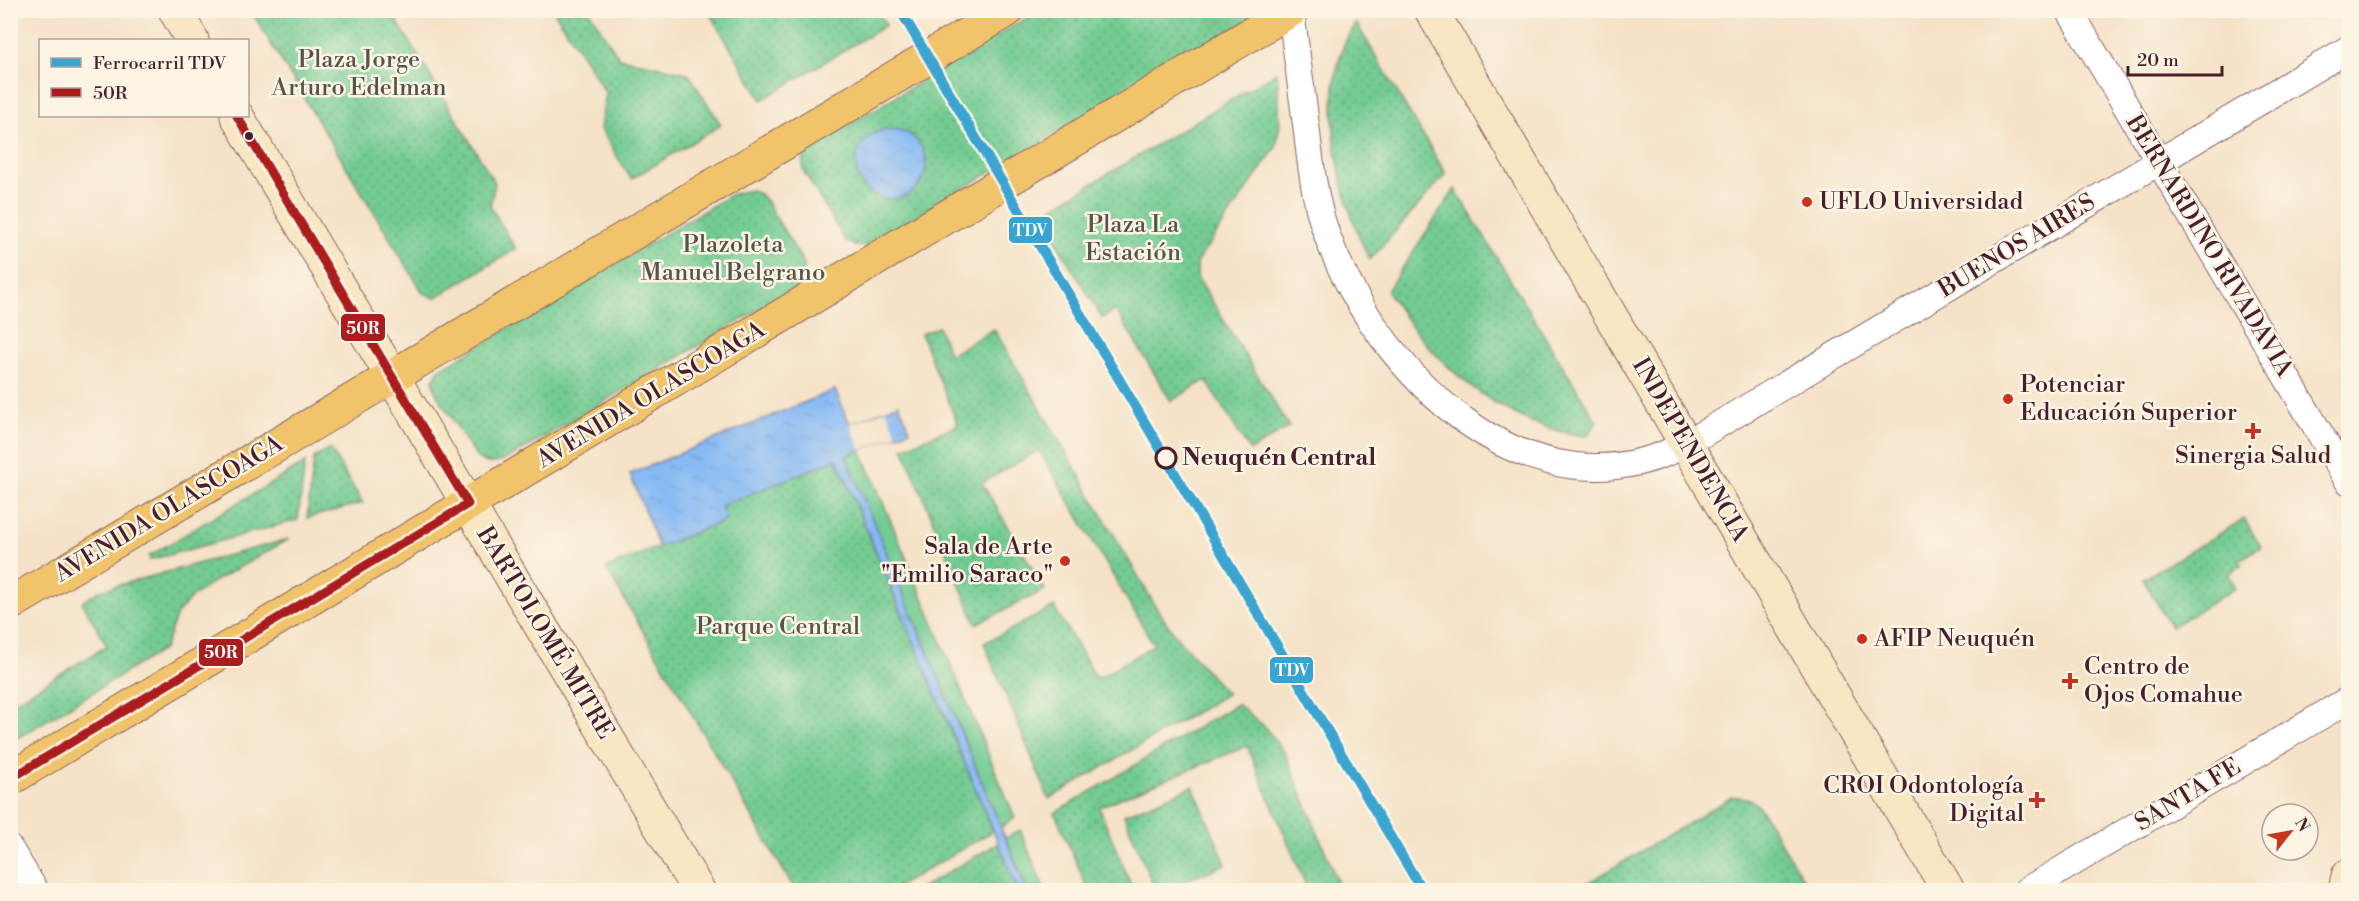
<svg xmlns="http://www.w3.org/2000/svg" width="2359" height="901" font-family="'Libre Bodoni',serif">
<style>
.grass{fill:#73cc93;stroke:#5e765f;stroke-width:1.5}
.park{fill:url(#park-dots);stroke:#5e765f;stroke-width:1.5}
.water{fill:url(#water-ripples);stroke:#686c90;stroke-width:1.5}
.pier{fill:#f5e2c7}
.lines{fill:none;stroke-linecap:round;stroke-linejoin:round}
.street-casing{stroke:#866362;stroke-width:28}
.secondary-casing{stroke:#866362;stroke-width:35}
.primary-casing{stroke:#866362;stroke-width:35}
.street{stroke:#fff;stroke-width:26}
.secondary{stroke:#f9e7c3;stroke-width:33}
.primary{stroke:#f1c36a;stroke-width:33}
.bus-1-casing{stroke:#fcf5e5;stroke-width:14}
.bus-1{stroke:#ab1c1f;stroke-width:9}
.rail-1-casing{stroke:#fcf5e5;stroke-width:15}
.rail-1{stroke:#3aa4d0;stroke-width:10}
.bus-dot{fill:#4a1f2b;stroke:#fcf5e5;stroke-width:2}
.poi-dot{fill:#c8321e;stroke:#fcf5e5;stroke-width:2}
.stop-dot{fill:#fcf5e5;stroke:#4a1f2b;stroke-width:3}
.labels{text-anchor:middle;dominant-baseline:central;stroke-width:5;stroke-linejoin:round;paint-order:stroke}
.park-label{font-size:24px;fill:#56534a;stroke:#fcf5e5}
.poi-label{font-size:24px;fill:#4a1f2b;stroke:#fcf5e5;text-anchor:start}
.street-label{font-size:24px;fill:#4a1f2b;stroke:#fcf5e5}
.stop-label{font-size:24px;font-weight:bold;fill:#4a1f2b;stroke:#fcf5e5;text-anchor:start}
.line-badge{stroke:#fcf5e5;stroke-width:2}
.badge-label{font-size:16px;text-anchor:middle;font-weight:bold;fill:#fff}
</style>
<defs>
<pattern id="park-dots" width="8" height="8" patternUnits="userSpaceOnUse" patternTransform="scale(1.5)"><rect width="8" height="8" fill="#73cc93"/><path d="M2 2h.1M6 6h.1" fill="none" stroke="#60a578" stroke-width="1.8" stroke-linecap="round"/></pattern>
<pattern id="water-ripples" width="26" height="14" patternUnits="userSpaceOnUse" patternTransform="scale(1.5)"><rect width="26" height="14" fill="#87baf4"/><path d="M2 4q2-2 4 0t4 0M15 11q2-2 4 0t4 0" fill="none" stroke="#769fd1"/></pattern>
</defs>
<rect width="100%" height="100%" fill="#fcf5e5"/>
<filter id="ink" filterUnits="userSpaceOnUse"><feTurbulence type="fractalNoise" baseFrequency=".0167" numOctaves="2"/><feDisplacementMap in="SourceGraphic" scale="12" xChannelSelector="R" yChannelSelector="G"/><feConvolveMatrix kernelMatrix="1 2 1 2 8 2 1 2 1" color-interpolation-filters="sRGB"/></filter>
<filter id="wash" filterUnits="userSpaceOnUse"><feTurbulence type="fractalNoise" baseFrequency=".008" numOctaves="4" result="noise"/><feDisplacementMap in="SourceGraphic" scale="24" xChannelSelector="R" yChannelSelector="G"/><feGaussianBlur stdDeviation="1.35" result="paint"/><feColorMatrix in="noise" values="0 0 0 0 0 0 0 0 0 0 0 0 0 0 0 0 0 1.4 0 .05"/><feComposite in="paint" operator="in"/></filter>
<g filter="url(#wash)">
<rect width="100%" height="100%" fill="#f5e2c7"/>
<g class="grass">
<polygon points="861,450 1015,818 1001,827 846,456"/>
<polygon points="1020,830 1045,890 1027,890 1006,838"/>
</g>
<g class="park">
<polygon points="251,11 391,11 495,183 490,206 516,249 435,298 423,293"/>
<polygon points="554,11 589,11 619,58 688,73 721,125 631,179 600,128 606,93"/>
<polygon points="708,11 877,11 886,25 762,100"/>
<polygon points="1038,11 1263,11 866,246 855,246 845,241 803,170 803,158 808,149"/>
<path d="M1356 23 1446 174 1370 260C1338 198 1313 84 1356 23Z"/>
<polygon points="1277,72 1280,124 1276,147 1197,262 1197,277 1289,427 1250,451 1206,380 1171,401 1116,310 1102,318 1040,215"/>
<path d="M1455 189 1597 422 1587 436C1500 426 1432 362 1387 291Z"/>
<path d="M751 190 760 194 766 201 804 264 803 279 799 286 512 456C498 463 489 468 476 457L436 393 433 380 439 370 732 194Z"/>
<polygon points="938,327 950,355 994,329 1157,609 1175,635 1227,694 1049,799 984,643 1054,607 1097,679 1154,645 1039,450 982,483 1045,590 976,624 903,448 958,425 921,334"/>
<polygon points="330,449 363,503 307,518 314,458"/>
<polygon points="837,459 993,831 892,890 795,890 606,568 726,520 720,506"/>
<polygon points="305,463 298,520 150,560 149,556"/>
<polygon points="2244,519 2261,547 2239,560 2242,565 2228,574 2236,588 2171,627 2143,579"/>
<polygon points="289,539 213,582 192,597 177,614 164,649 11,742 11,704 107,646 82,602 101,590"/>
<polygon points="1237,704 1264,726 1285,753 1341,890 1308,890 1247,746 1099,807 1133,890 1088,890 1055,813"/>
<polygon points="1193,786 1226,864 1163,890 1155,890 1124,815"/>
<path d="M1732 797C1745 796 1752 798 1760 808L1810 890H1576Z"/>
<polygon points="998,843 1018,890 918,890"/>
</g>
<g class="water">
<circle cx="891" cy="164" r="35"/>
<polygon points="835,390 850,424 899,404 910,430 846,456 1027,890 1018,890 837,459 721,506 726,520 659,547 630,474"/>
</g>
<polygon class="pier" points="886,410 897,435 861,450 850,424"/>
</g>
<g filter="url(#ink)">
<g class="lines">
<g class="street-casing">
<g id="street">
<polyline points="2069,10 2348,481"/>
<path d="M1291 11C1296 51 1302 92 1307 133 1311 167 1315 203 1327 235 1377 373 1530 526 1686 444L2348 49"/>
<polyline points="10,849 35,890"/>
<polyline points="2027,890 2348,700"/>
</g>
</g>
<g class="secondary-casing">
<g id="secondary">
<polyline points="175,10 192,40"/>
<polyline points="1431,10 1948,890"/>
<polyline points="237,116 698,890"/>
<polyline points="2345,890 2348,876"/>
</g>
</g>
<g class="primary-casing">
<g id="primary">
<polyline points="10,604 1008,10"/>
<polyline points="10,779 1291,10"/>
</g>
</g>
<use href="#street" class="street"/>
<use href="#secondary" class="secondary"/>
<use href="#primary" class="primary"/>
<g class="bus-1-casing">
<polyline id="bus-1" points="10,779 468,504 237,116"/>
</g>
<use href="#bus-1" class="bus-1"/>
<g class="rail-1-casing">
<polyline id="rail-1" points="900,10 1422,890"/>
</g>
<use href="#rail-1" class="rail-1"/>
</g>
</g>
<circle class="bus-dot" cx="249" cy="136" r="5"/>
<g class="poi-dot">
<circle cx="1807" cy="202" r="6"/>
<circle cx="2008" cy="399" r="6"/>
<path d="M2250 422h6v6h6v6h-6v6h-6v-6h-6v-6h6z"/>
<circle cx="1065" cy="561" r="6"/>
<circle cx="1862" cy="639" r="6"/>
<path d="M2067 672h6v6h6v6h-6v6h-6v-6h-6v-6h6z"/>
<path d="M2034 791h6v6h6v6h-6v6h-6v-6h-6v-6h6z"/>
</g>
<circle class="stop-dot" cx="1166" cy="458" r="10"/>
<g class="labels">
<g class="park-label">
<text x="359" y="60">Plaza Jorge<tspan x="359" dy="28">Arturo Edelman</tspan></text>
<text x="1133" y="225">Plaza La<tspan x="1133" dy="28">Estación</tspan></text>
<text x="733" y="245">Plazoleta<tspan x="733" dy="28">Manuel Belgrano</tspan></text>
<text x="778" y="627">Parque Central</text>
</g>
<g class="poi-label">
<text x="1819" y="202">UFLO Universidad</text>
<text x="2020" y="385">Potenciar<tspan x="2020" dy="28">Educación Superior</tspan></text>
<text x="2253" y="456" text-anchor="middle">Sinergia Salud</text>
<text x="1053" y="547" text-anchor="end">Sala de Arte<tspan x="1053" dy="28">"Emilio Saraco"</tspan></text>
<text x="1874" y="639">AFIP Neuquén</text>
<text x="2084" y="667">Centro de<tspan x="2084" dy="28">Ojos Comahue</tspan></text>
<text x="2024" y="786" text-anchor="end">CROI Odontología<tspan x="2024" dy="28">Digital</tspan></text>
</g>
<g class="street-label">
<text transform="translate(2017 246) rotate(-31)">BUENOS AIRES</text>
<text transform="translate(2209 246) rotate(59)">BERNARDINO RIVADAVIA</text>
<text transform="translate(651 395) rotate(-31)">AVENIDA OLASCOAGA</text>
<text transform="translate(1690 450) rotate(60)">INDEPENDENCIA</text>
<text transform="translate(169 509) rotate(-31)">AVENIDA OLASCOAGA</text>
<text transform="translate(545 633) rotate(59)">BARTOLOMÉ MITRE</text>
<text transform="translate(2188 795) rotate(-31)">SANTA FE</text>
</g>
<g class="stop-label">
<text x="1182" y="458">Neuquén Central</text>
</g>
</g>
<g class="line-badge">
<rect x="1008" y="216" width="45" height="28" rx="6" fill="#3aa4d0"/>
<rect x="340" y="313" width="46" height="29" rx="6" fill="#ab1c1f"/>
<rect x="198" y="638" width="46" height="29" rx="6" fill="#ab1c1f"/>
<rect x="1269" y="656" width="45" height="28" rx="6" fill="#3aa4d0"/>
</g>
<g class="badge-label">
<text x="1030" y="236">TDV</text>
<text x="363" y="334">50R</text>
<text x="221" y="658">50R</text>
<text x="1292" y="676">TDV</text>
</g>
<rect width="2359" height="901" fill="none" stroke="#fcf5e5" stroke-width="36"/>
<rect x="39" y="39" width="210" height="78" fill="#fcf5e5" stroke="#b59f9b" stroke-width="1.5"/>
<rect x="51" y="58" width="30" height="9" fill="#3aa4d0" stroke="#b59f9b" stroke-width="1.5"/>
<text x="93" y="69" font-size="18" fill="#4a1f2b">Ferrocarril TDV</text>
<rect x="51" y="88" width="30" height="9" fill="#ab1c1f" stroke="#b59f9b" stroke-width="1.5"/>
<text x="93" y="99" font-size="18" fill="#4a1f2b">50R</text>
<g transform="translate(2290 832) rotate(59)"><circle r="28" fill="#fcf5e5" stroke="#b59f9b" stroke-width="1.5"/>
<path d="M0-4.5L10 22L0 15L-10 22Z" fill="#c8321e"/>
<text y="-9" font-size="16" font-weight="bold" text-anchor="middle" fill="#4a1f2b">N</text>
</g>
<path d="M2128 66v9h94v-9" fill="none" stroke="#4a1f2b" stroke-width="3"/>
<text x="2137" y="66" font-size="18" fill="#4a1f2b" stroke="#fcf5e5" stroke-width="4.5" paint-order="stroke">20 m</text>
</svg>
